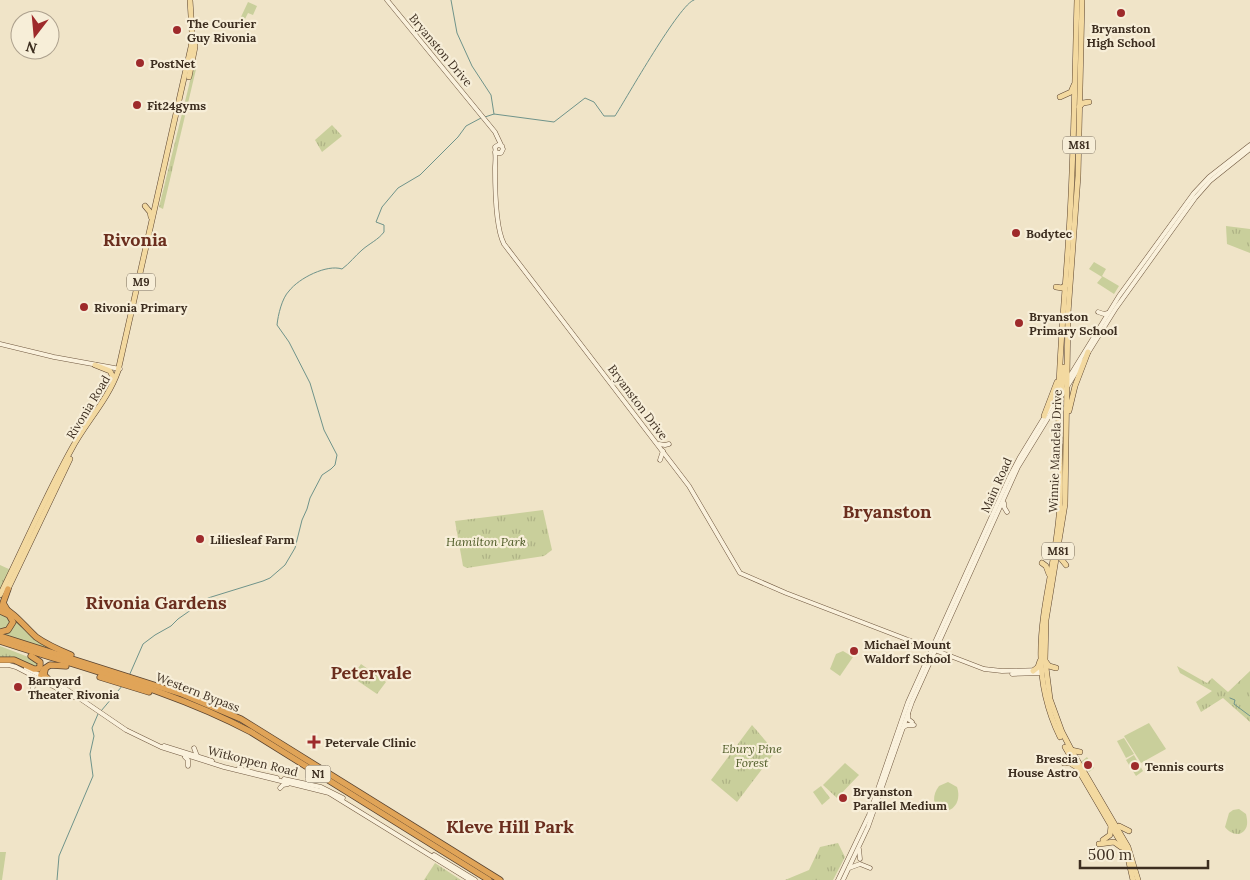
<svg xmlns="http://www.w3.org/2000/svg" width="1250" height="880" font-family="Lora,serif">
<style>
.grass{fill:url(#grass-tufts)}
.pitch{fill:#c9cf9b}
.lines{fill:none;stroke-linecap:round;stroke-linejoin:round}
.stream{stroke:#6f938a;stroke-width:1}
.secondary-casing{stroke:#6f573f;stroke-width:5}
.primary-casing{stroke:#5b4430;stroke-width:6}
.highway-casing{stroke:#5b4430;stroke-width:7}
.secondary{stroke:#faf1dc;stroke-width:4}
.primary{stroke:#f3d9a0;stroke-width:5}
.highway{stroke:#e0a458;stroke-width:5.5}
.poi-dot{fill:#9e2a2b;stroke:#f7eed8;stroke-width:2}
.labels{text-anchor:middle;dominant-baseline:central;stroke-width:4.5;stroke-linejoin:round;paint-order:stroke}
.shield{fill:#f7eed8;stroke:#756857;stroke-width:1}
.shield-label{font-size:11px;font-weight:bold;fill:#3d2e20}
.poi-label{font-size:12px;font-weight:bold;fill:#3d2e20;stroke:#f7eed8;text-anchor:start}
.street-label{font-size:12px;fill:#3d2e20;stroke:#f7eed8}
.park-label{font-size:12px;font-style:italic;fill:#4d5a26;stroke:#f7eed8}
.district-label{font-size:18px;font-weight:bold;fill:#6b2e1e;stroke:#f7eed8}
</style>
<defs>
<pattern id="grass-tufts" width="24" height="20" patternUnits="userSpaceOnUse" patternTransform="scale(1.25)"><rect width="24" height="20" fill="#c9cf9b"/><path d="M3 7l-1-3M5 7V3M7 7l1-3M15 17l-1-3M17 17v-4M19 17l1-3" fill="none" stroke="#aeb285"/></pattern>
</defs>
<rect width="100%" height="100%" fill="#f0e4c8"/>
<g class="grass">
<polygon points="194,65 197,65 163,209 159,207"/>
<polygon points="332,125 342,136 322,152 315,140"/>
<polygon points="1226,226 1250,229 1250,253 1227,244"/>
<polygon points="543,510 552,550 544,556 467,568 463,566 455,521"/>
<polygon points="0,565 11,570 0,591"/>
<polygon points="0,612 11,621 9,628 0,630"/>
<polygon points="12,616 30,635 54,651 1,633 9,631"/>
<polygon points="0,646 36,660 39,663 37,668 0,659"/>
<polygon points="361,664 386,682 377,694 352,677"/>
<polygon points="1177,666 1207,683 1212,678 1228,692 1250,671 1250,722 1223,698 1201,712 1196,702 1212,691 1180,673"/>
<polygon points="752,725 775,752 737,802 711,780"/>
<polygon points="845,763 859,775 837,798 823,785"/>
<polygon points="821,786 830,798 822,805 813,792"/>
<path d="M1239 809 1246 814C1247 819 1248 824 1246 828 1241 838 1230 834 1225 827L1229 813 1233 810Z"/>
<polygon points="838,843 845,857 833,880 785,880 809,870 820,847"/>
<polygon points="435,863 461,880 424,880"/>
</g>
<g class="pitch">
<polygon points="248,2 257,6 253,15 248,13 244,21 240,19"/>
<polygon points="1094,262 1106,269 1102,276 1119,286 1114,294 1097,283 1102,277 1089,269"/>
<polygon points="843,651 853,657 840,676 830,669 836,654"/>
<polygon points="1149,723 1166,749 1141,763 1124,736"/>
<polygon points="1124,738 1134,754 1126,758 1117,741"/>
<polygon points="1134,755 1143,771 1136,776 1126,760"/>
<polygon points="1087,757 1094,768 1089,772 1082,761"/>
<path d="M948 782 957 787C961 799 956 811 942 812 932 806 932 795 939 786Z"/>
<polygon points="0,852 6,852 2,880 0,880"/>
</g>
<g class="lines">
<g class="stream">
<polyline points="451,0 457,33 472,66 491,95 494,114"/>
<path d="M485 117 494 114 554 122 585 98 594 102 604 116H615C626 99 680 3 694 0"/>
<path d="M129 676 143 644 155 635 171 626 178 619 208 598 263 581 270 578 285 565 295 548 302 520 307 509 310 498 322 475 331 469 335 465 337 455 324 430 310 383 289 342 277 325C278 315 282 298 289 291 299 278 327 264 342 269 350 263 355 256 362 250 370 243 378 240 384 232V225L376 222 382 207 398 188 420 175 458 137 466 126 481 118"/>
<polyline points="1230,698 1235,700 1234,704 1250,716"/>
<polyline points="101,711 123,685"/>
<polyline points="57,880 59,856 93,776 90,754 94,736 92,728 98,714"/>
</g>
<g class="secondary-casing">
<g id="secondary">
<polyline points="387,0 495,132 503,149 501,153 496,153 495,147 498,145 502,146"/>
<path d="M495 152C496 158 495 163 495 168 495 186 496 229 504 244L689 486 740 573 786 593 984 669 1002 671 1043 670"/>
<polyline points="1098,312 1104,314 1108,313"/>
<polyline points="0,344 54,357 120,369"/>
<polyline points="1088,353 1116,308 1195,198 1210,181 1250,149"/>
<polyline points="1068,379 1119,296 1194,193 1209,177 1250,145"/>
<polyline points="659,444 665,445 669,444"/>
<polyline points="660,460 663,451"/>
<polyline points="1004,503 1004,507 1007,512"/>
<polyline points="0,665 9,665 16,667 74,697"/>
<polyline points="26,668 63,687 126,730 161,747 224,767 329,793 470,880"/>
<polyline points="1012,674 1042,673"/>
<polyline points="30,675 34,682 32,691"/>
<polyline points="60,698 62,695 66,694"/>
<polyline points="908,714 908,719 912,722"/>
<polyline points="904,727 907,725 914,725"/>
<polyline points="164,746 212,761"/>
<polyline points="194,748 197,756"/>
<polyline points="185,757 188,760 188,766"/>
<polyline points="238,769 277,778"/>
<polyline points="284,779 321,787 343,798"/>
<polyline points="280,788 283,785 288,784"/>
<polyline points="859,849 860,859"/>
<polyline points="434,855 475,880"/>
<polyline points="849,868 860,864 870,868"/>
<polyline points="838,880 869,815 908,702 1009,478 1020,457 1059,393"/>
<polyline points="843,880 868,827 912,702 1018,467 1083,361"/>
</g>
</g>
<g class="primary-casing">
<g id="primary">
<polyline points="1082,0 1078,176 1068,313 1065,504 1046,620 1045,660 1050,699 1062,732 1073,753 1128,847 1138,880"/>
<polyline points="189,77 195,47 195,39"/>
<polyline points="1060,97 1071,92 1074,85"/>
<polyline points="1079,107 1083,103 1089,102"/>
<polyline points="145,206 150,212 151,217"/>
<polyline points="1056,287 1062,288 1066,285"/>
<polyline points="95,365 110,371 112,375 112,380"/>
<polyline points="1062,389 1064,367"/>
<polyline points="1069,411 1075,386 1088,352"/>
<polyline points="1044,416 1057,382"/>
<polyline points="1058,555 1066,565"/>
<polyline points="1042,563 1046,566 1049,574"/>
<polyline points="8,589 70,459"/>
<path d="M0 595C24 547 45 497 71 450 85 423 108 400 118 371L191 47 192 32 190 0"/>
<polyline points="1046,662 1049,666 1056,668"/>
<polyline points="1033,671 1038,667 1040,661"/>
<path d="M1060 737C1019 652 1056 587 1060 503 1062 464 1057 425 1059 386 1061 329 1067 272 1070 216 1074 144 1075 72 1077 0"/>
<polyline points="1065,747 1124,848 1128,858 1133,880"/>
<polyline points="1071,750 1080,752"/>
<polyline points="1064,763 1070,763 1075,766"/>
<polyline points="1119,826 1129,831"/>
<polyline points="1103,840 1110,835 1111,826"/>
<polyline points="1099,844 1114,842 1121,847"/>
</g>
</g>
<g class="highway-casing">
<g id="highway">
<path d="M0 606C15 613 24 626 36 637 47 645 59 650 71 655"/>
<polyline points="6,608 3,603 8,589"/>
<polyline points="0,611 9,615 13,622 8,630 0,632"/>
<polyline points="0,636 182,694 241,719 500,880"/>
<path d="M0 641C85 669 172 690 251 732L489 880"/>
<polyline points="0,660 14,660 34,669 38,669 40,666 40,662 31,656"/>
<polyline points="45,670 44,675 48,679"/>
<polyline points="41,675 44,669 50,665 66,666"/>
<polyline points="100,677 149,692"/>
</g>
</g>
<use href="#secondary" class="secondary"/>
<use href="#primary" class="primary"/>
<use href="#highway" class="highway"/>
</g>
<g class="poi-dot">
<circle cx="1121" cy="13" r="5"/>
<circle cx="177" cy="30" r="5"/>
<circle cx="140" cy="63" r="5"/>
<circle cx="137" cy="105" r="5"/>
<circle cx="1016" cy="233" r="5"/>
<circle cx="84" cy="307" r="5"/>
<circle cx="1019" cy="323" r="5"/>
<circle cx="200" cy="539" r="5"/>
<circle cx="854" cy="651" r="5"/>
<circle cx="18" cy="687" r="5"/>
<path d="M311.5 734.5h5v5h5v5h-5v5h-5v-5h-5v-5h5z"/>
<circle cx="1088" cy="765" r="5"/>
<circle cx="1135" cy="766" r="5"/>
<circle cx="843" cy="798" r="5"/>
</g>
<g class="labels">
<g class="shield">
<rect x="1063" y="136.5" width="32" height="17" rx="4"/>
<rect x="127" y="273.5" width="28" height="17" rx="4"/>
<rect x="1042" y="542.5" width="32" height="17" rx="4"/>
<rect x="305.5" y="765.5" width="25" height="17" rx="4"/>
</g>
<g class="shield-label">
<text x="1079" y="145">M81</text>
<text x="141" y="282">M9</text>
<text x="1058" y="551">M81</text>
<text x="318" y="774">N1</text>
</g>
<g class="poi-label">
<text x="187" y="23">The Courier<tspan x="187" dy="14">Guy Rivonia</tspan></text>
<text x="1121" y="28" text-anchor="middle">Bryanston<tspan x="1121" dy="14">High School</tspan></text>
<text x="150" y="63">PostNet</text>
<text x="147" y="105">Fit24gyms</text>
<text x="1026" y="233">Bodytec</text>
<text x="94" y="307">Rivonia Primary</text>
<text x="1029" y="316">Bryanston<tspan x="1029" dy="14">Primary School</tspan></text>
<text x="210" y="539">Liliesleaf Farm</text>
<text x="864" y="644">Michael Mount<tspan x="864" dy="14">Waldorf School</tspan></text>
<text x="28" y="680">Barnyard<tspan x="28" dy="14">Theater Rivonia</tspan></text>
<text x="325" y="742">Petervale Clinic</text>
<text x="1078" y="758" text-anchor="end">Brescia<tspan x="1078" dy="14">House Astro</tspan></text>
<text x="1145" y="766">Tennis courts</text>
<text x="853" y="791">Bryanston<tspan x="853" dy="14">Parallel Medium</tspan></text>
</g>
<g class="street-label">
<text transform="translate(441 50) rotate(50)">Bryanston Drive</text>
<text transform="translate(638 402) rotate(53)">Bryanston Drive</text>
<text transform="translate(88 407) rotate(-59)">Rivonia Road</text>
<text transform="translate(1055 451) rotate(-88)">Winnie Mandela Drive</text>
<text transform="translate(996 485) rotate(-66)">Main Road</text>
<text transform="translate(198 692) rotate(21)">Western Bypass</text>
<text transform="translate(253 761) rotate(14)">Witkoppen Road</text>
</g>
<g class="park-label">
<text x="486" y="541">Hamilton Park</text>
<text x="752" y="748">Ebury Pine<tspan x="752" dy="14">Forest</tspan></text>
</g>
<g class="district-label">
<text x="135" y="239">Rivonia</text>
<text x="887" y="511">Bryanston</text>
<text x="156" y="602">Rivonia Gardens</text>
<text x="371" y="672">Petervale</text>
<text x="510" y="826">Kleve Hill Park</text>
</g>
</g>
<g transform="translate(35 35) rotate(196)"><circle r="24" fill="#f7eed8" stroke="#ada18e"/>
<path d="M0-4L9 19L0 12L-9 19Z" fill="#9e2a2b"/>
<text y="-8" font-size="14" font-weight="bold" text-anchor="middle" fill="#3d2e20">N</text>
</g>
<path d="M1080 860v8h128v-8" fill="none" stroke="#3d2e20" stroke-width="2.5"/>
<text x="1088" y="860" font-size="15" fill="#3d2e20" stroke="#f7eed8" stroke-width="4" paint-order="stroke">500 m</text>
</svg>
